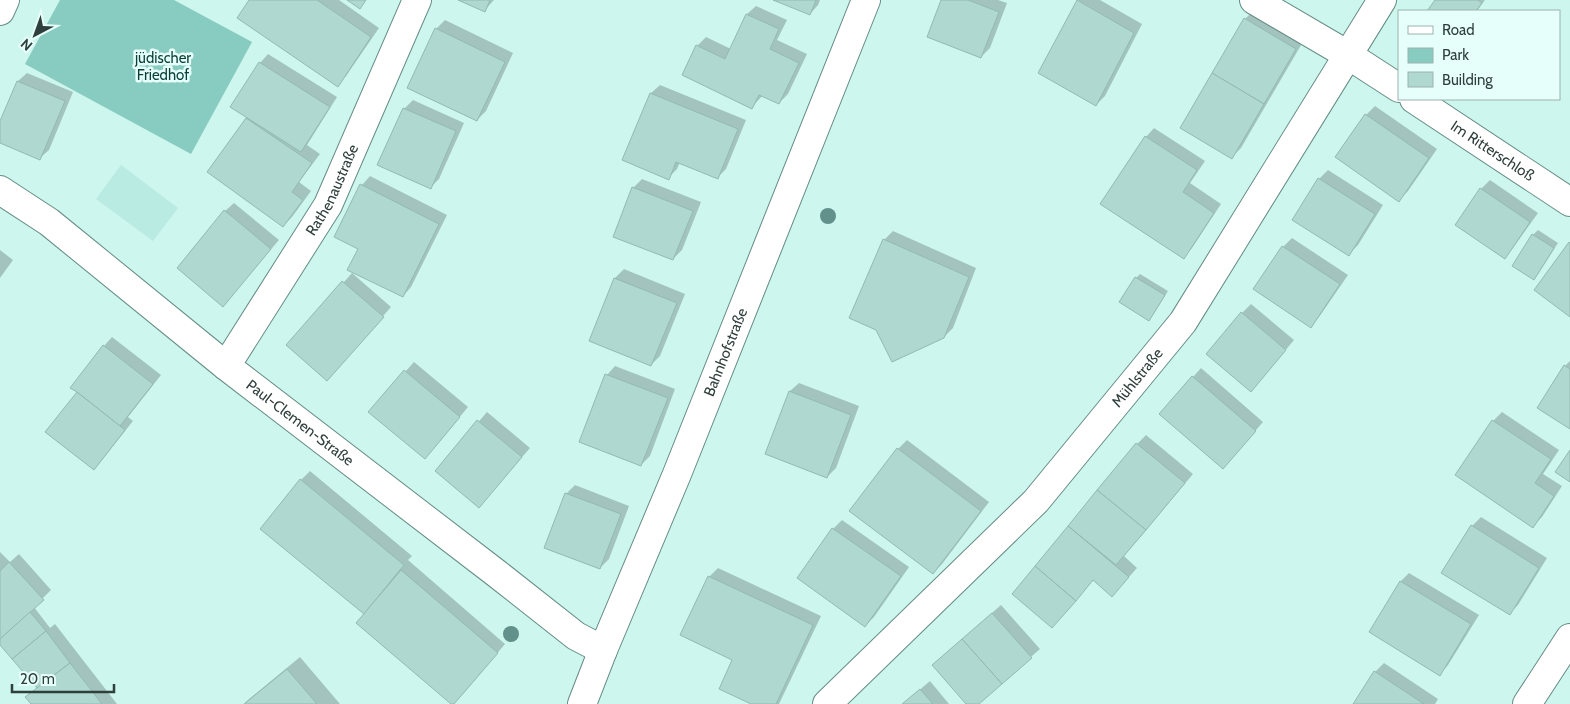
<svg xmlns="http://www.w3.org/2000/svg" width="1570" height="704" font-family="Cabin,sans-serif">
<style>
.built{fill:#b9ebe3}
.green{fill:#88cbc0}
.shadow{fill:#0003}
.building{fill:#afd8d0;stroke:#92bab2}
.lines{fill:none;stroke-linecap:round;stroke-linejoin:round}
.street-casing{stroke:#668c85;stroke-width:30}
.secondary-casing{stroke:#668c85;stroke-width:30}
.street{stroke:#fff;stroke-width:28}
.secondary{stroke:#fff;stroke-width:28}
.tree{fill:#61918a}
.labels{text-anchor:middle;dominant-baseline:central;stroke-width:5;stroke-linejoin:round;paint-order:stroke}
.park-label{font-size:15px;fill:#093f38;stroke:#e6fffa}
.street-label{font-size:15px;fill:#2f3f3c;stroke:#e6fffa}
</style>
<rect width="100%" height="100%" fill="#ccf6ee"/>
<polygon class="built" points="121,165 178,208 153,241 96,199"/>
<polygon class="green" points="60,0 174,0 252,42 191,154 25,64"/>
<g class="shadow">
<polygon points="250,0 339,0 379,28 346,76 338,85"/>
<polygon points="461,0 494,0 484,11"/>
<polygon points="776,0 820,0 818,5 810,14"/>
<polygon points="943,0 998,0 1007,3 990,48 981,57"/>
<polygon points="1079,0 1100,0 1142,24 1105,96 1096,105 1078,1"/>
<polygon points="1437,0 1485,0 1477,11 1429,11"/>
<polygon points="756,6 787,20 777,40 807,54 788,94 779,103 763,95 752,107 697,46 706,37 731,49 747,14"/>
<polygon points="1254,10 1304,40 1241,148 1232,157 1245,19"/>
<polygon points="445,20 513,53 486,111 477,120 436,29"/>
<polygon points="268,54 337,97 307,145 320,154 299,182 311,191 292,217 283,226 209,172 248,117 260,63"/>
<polygon points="27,73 73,92 49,150 40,158 0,141 0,125 18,81"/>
<polygon points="660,85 746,120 726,169 718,177 680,162 677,169 668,178 651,93"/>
<polygon points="413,100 464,123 439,179 430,188 404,109"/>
<polygon points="1375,106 1437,149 1408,191 1399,200 1366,115"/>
<polygon points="1154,128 1205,161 1190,183 1221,204 1192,248 1184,257 1146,137"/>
<polygon points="1328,170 1383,205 1358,245 1349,254 1319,179"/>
<polygon points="370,176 447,215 411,287 403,296 359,248 335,236 362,185"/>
<polygon points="642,179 701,202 682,250 673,259 633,188"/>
<polygon points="1490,180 1538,213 1513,248 1505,257 1481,189"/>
<polygon points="234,203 279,240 223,305 225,211"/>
<polygon points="1538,230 1558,243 1538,274 1534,278 1514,266 1533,235"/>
<polygon points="893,231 976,268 953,328 944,337 884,240"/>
<polygon points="1292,238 1348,275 1319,317 1311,326 1283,247"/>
<polygon points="0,250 13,260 0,278"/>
<polygon points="624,269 685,294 660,356 651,365 591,340 615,278"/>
<polygon points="352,273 391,307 327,380 288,345"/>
<polygon points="1140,274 1168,291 1153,315 1149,319 1136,278"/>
<polygon points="1251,304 1294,340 1260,381 1242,313"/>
<polygon points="112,337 161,375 128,417 133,421 102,460 93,469 47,432 79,391 104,346"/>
<polygon points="1570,361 1570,427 1565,366"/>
<polygon points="414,362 468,407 433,449 370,411"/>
<polygon points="615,366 675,389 650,456 641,465 607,375"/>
<polygon points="1201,368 1263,422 1231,459 1193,377"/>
<polygon points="799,383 859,406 836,468 827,477 790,391"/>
<polygon points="487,412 530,448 479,506 436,471"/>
<polygon points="1502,412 1559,450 1543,474 1562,486 1542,517 1533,526 1457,475 1493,421"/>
<polygon points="1146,435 1193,474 1124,556 1137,568 1121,586 1094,579 1060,618 1014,594 1137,444"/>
<polygon points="907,440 989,502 942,564 933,573 898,449"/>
<polygon points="310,471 412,556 408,560 505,644 462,695 366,614 301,480"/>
<polygon points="575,485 629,506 609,559 600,568 566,494"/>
<polygon points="1481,517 1547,558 1518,605 1509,614 1443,572 1472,526"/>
<polygon points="842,520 909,567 874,617 865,626 799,578 833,529"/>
<polygon points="0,552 10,562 19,554 51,590 34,607 50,628 55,624 117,704 32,704 42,685 0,643"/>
<polygon points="718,568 821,616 779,704 754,704 734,659 682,635 710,576"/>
<polygon points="1409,573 1479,615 1448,665 1440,674 1401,581"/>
<polygon points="1001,605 1040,649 977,704 968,704 942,657"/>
<polygon points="300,657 340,704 244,704 249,699"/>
<polygon points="1384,663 1438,699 1435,704 1354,704 1375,672"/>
<polygon points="930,681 949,704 903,704"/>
</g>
<g class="building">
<polygon points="249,0 317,0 371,37 338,87 237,18"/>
<polygon points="347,0 366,0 360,9"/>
<polygon points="458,0 490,0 485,12"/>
<polygon points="773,0 816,0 810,15"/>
<polygon points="941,0 968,0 999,12 981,58 927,37"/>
<polygon points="1077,0 1134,33 1096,106 1038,73"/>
<polygon points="1435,0 1478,0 1482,3 1476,11 1427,11"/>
<polygon points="746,14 779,29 770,49 799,63 779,104 759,95 752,109 682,75 696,45 725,59"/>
<polygon points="1244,18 1296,49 1264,104 1212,73"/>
<polygon points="435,28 505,62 477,121 407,88"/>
<polygon points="259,62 330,107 301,152 230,107"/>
<polygon points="1212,73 1264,104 1232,159 1180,128"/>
<polygon points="17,81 65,101 40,160 0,143 0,121"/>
<polygon points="650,93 738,129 718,179 676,162 669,180 622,160"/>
<polygon points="403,108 456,131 431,189 377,165"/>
<polygon points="1365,114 1429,158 1399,202 1335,157"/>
<polygon points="246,118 312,163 292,192 303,200 283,227 207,172"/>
<polygon points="1145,136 1197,170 1183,192 1214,213 1184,259 1100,204"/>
<polygon points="1318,178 1375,214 1349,256 1292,220"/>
<polygon points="360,184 439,224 403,297 347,270 358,249 334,237"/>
<polygon points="632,187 693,211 673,260 613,237"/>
<polygon points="1480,188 1530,222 1505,259 1455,225"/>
<polygon points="224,210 271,249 223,307 177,268"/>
<polygon points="1532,234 1554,248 1534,280 1512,266"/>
<polygon points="883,239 969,277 944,338 892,362 876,330 849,318"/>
<polygon points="1569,242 1570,243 1570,317 1534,290"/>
<polygon points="1282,246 1340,284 1311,328 1253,289"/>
<polygon points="1135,277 1165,295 1149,321 1119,302"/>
<polygon points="614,278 677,303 651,366 589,341"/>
<polygon points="342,281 384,317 327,381 286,345"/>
<polygon points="1241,312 1286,350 1251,392 1206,354"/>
<polygon points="103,345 153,384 120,426 77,392 70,388"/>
<polygon points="1564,365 1570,369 1570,429 1537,408"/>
<polygon points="404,370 460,417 425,459 368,412"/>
<polygon points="605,374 668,398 641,466 579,442"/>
<polygon points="1192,376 1256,431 1223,469 1159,414"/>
<polygon points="789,391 851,415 827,478 765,454"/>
<polygon points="77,392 125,430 94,470 45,432"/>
<polygon points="477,420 522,457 479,508 435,471"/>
<polygon points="1492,420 1551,459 1535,483 1554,496 1533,528 1455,475"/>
<polygon points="1136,443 1185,483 1146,530 1097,490"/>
<polygon points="897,448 981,511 933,574 849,511"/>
<polygon points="1570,450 1570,482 1555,472"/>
<polygon points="300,479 404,565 364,614 260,529"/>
<polygon points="1097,490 1146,530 1116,565 1068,526"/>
<polygon points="565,493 621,514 600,569 544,548"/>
<polygon points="1471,525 1539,568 1510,615 1441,573"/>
<polygon points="1068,526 1129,577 1112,597 1093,580 1076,601 1035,566"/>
<polygon points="832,528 901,576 865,627 797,578"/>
<polygon points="9,562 44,600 0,639 0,571"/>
<polygon points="1035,566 1076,601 1052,628 1012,594"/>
<polygon points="401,570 498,653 454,704 451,704 356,623"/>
<polygon points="708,576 813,625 776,704 751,704 719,689 732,660 680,635"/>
<polygon points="1400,581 1471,624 1440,676 1369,632"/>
<polygon points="30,612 46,631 12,659 0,645 0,639"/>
<polygon points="992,613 1032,658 1002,684 962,639"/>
<polygon points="46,631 70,663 37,688 12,659"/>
<polygon points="962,639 1002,684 979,704 966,704 932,665"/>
<polygon points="70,663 102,704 31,704 25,697"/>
<polygon points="287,669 317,704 244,704"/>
<polygon points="1374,671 1424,704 1353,704"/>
<polygon points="920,689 933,704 902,704"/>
</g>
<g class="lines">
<g class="street-casing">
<g id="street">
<polyline points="1254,0 1348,55 1399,88"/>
<polyline points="0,11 5,0"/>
<path id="s1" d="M1414 99 1570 202"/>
<path id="s2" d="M0 190 49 222 226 366 496 573 576 636 603 650"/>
<path id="s3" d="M226 366 328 205 417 0"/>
<path id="s4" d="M827 704 1036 501 1183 322 1382 0"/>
<polyline points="1527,704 1570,638"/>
</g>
</g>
<g class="secondary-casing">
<g id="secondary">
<path id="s5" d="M582 704 603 650 677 474 866 0"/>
</g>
</g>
<use href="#street" class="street"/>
<use href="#secondary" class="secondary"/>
</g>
<g class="tree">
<circle cx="828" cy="216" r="8"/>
<circle cx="511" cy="634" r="8"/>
</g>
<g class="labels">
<g class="park-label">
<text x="163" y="58">jüdischer<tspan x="163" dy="17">Friedhof</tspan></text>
</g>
<g class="street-label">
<text stroke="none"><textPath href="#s1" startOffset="94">Im Ritterschloß</textPath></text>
<text stroke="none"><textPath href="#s3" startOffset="206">Rathenaustraße</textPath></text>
<text stroke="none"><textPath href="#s5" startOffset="380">Bahnhofstraße</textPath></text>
<text stroke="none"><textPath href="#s4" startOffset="451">Mühlstraße</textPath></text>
<text stroke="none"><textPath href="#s2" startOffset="380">Paul-Clemen-Straße</textPath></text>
</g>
</g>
<rect x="1398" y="10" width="162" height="90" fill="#e6fffa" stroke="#9db2ae"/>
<rect x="1408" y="26" width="25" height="8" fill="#ffffff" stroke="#9db2ae"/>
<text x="1442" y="35" font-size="15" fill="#2f3f3c">Road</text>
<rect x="1408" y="48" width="25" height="15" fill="#88cbc0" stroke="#9db2ae"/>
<text x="1442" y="60" font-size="15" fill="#2f3f3c">Park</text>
<rect x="1408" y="72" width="25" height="15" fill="#afd8d0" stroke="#9db2ae"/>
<text x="1442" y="85" font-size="15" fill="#2f3f3c">Building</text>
<g transform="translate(35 35) rotate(221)" stroke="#e6fffa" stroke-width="4" paint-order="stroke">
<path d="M0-4L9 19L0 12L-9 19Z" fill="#2f3f3c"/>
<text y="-8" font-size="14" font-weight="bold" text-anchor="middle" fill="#2f3f3c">N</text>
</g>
<path d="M12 684v8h102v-8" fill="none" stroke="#2f3f3c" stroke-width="2.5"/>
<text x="20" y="684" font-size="15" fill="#2f3f3c" stroke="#e6fffa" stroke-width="4" paint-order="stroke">20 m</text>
</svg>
